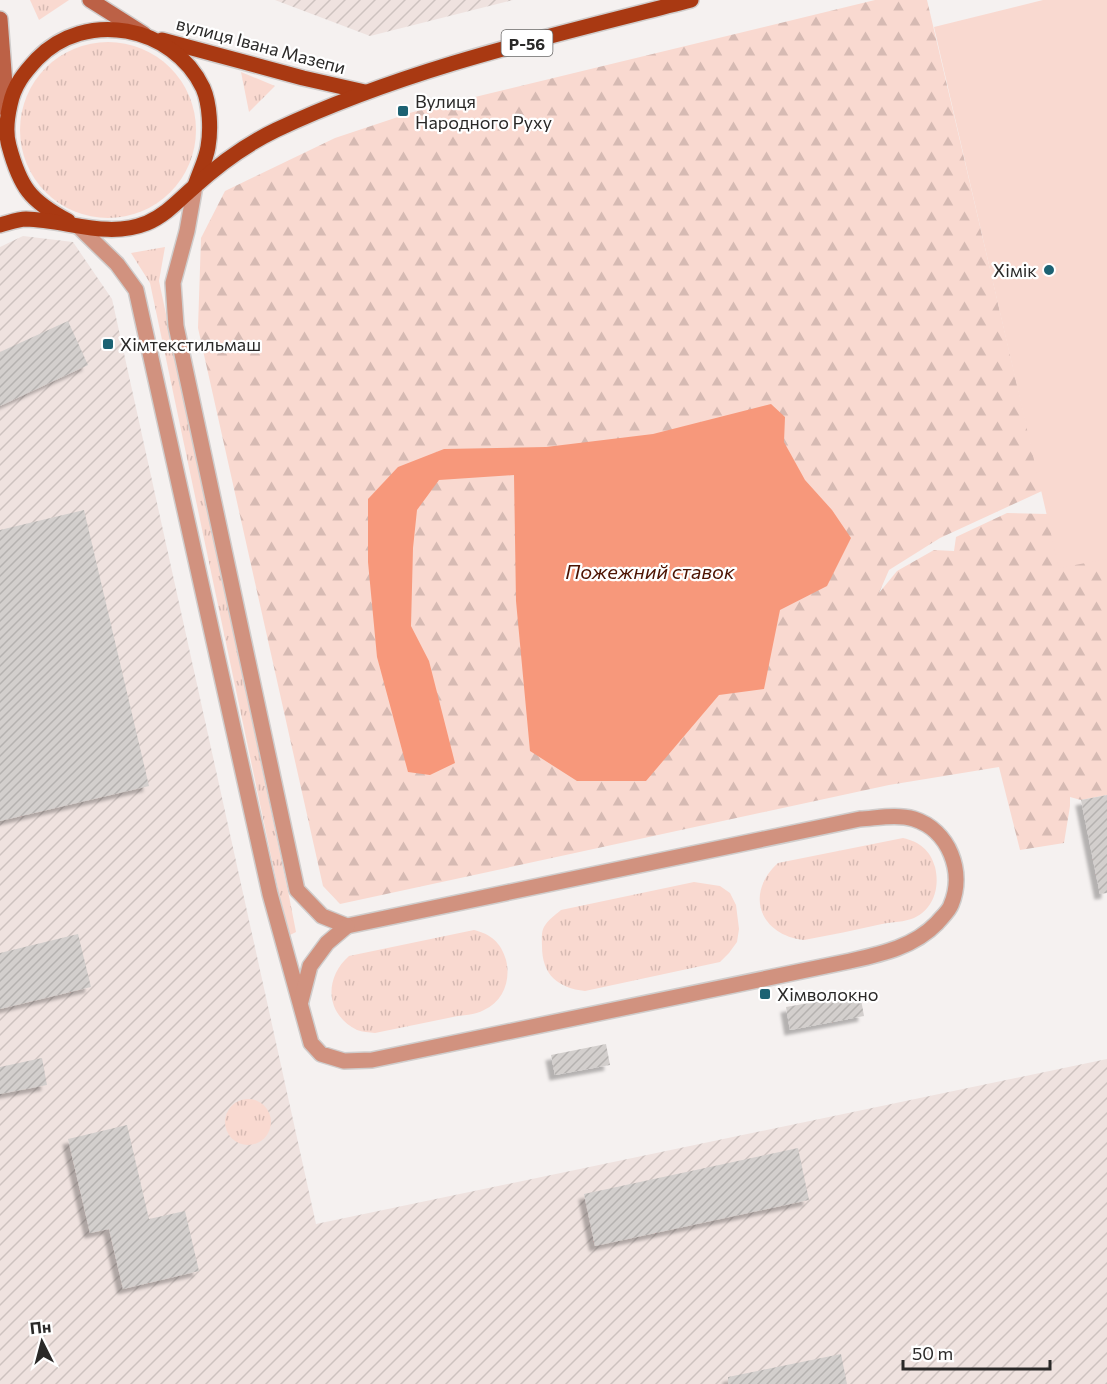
<svg xmlns="http://www.w3.org/2000/svg" width="1107" height="1384" font-family="Commissioner,sans-serif">
<style>
.industrial{fill:url(#industrial-furrows)}
.grass{fill:url(#grass-tufts)}
.forest{fill:url(#forest-firs)}
.pitch{fill:#f9d9d0}
.water{fill:#f7987b}
.building{fill:url(#building-hatch);filter:url(#shadow)}
.lines{fill:none;stroke-linecap:round;stroke-linejoin:round}
.minor-casing{stroke:#d0cdcc;stroke-width:18}
.secondary-casing{stroke:#d0cdcc;stroke-width:18}
.primary-casing{stroke:#d0cdcc;stroke-width:18}
.minor{stroke:#d1927f;stroke-width:15}
.secondary{stroke:#bc6146;stroke-width:15}
.primary{stroke:#a93912;stroke-width:15}
.poi-dot{fill:#1c6273;stroke:#fff;stroke-width:2}
.labels{text-anchor:middle;dominant-baseline:central;stroke-width:4.5;stroke-linejoin:round;paint-order:stroke}
.shield{fill:#fff;stroke:#6a6968;stroke-width:1.5}
.shield-label{font-size:16px;font-weight:bold;fill:#2a2928}
.street-label{font-size:18px;fill:#2a2928;stroke:#fff}
.poi-label{font-size:18px;fill:#2a2928;stroke:#fff;text-anchor:start}
.water-label{font-size:20px;font-style:italic;fill:#4d1302;stroke:#fff}
</style>
<defs>
<pattern id="industrial-furrows" width="10" height="10" patternUnits="userSpaceOnUse" patternTransform="scale(1.5)"><rect width="10" height="10" fill="#efe2df"/><path d="M-1 1l2-2M0 10L10 0M9 11l2-2" fill="none" stroke="#cdc2bf"/></pattern>
<pattern id="grass-tufts" width="24" height="20" patternUnits="userSpaceOnUse" patternTransform="scale(1.5)"><rect width="24" height="20" fill="#f9d9d0"/><path d="M3 7l-1-3M5 7V3M7 7l1-3M15 17l-1-3M17 17v-4M19 17l1-3" fill="none" stroke="#d6bab3"/></pattern>
<pattern id="forest-firs" width="22" height="20" patternUnits="userSpaceOnUse" patternTransform="scale(1.5)"><rect width="22" height="20" fill="#f9d9d0"/><path d="M5 1l3.5 6h-7zM16 11l3.5 6h-7z" fill="#d6bab3"/></pattern>
<pattern id="building-hatch" width="6" height="6" patternUnits="userSpaceOnUse" patternTransform="scale(1.5)"><rect width="6" height="6" fill="#d3cfcd"/><path d="M-1 1l2-2M0 6l6-6M5 7l2-2" fill="none" stroke="#b5b2b0"/></pattern>
<filter id="shadow"><feDropShadow dx="-5.5" dy="5.5" stdDeviation="1.5" flood-color="#0004"/></filter>
</defs>
<rect width="100%" height="100%" fill="#f5f1f0"/>
<g class="industrial">
<polygon points="275,0 513,0 370,36"/>
<polygon points="23,236 73,242 112,299 316,1224 1107,1059 1107,1384 0,1384 0,247"/>
</g>
<g class="grass">
<polygon points="30,0 69,0 39,20"/>
<circle cx="108" cy="130" r="88"/>
<polygon points="241,72 275,86 249,112"/>
<polygon points="165,247 159,281 289,896 296,932 290,935 286,927 150,283 131,253"/>
<path d="M903 838C920 842 930 850 935 867 940 887 934 909 914 918 905 922 892 922 882 924 856 930 830 935 804 940 760 935 744 894 778 863Z"/>
<path d="M694 882 720 886 730 893 736 905 739 929 737 942 729 953 720 962 585 991C558 988 542 975 542 946 542 940 541 932 544 927 548 920 555 915 561 910Z"/>
<path d="M474 930C490 934 501 942 506 960 511 979 504 1001 484 1010 475 1015 462 1015 453 1017 427 1022 401 1028 375 1033 369 1032 362 1032 357 1030 325 1014 324 978 349 956Z"/>
<circle cx="248" cy="1122" r="23"/>
</g>
<polygon class="forest" points="875,0 927,0 1042,491 940,538 889,570 879,593 897,571 934,550 954,551 956,537 1007,513 1047,514 1107,507 1107,795 1081,800 1070,797 1070,806 1064,843 1020,850 999,767 889,785 340,904 323,886 198,328 201,238 225,191 335,138 413,112"/>
<polygon class="pitch" points="1043,0 1107,0 1107,559 1059,568 934,27"/>
<polygon class="water" points="771,404 785,417 784,442 805,480 832,510 851,538 827,586 780,610 764,689 719,695 646,781 577,781 530,751 516,601 514,475 439,480 417,510 413,548 411,626 429,661 455,763 430,775 408,772 377,657 368,562 368,499 398,467 444,449 546,447 653,434"/>
<g class="building">
<polygon points="68,321 88,365 0,406 0,352"/>
<polygon points="84,510 149,786 0,821 0,530"/>
<polygon points="1107,795 1107,893 1100,894 1081,800"/>
<polygon points="78,934 91,987 0,1009 0,953"/>
<polygon points="860,994 864,1016 790,1030 786,1007"/>
<polygon points="606,1044 610,1065 555,1075 551,1055"/>
<polygon points="42,1058 47,1085 0,1094 0,1067"/>
<polygon points="127,1125 149,1219 185,1211 199,1271 123,1289 109,1229 90,1233 68,1139"/>
<polygon points="798,1148 809,1200 595,1246 584,1194"/>
<polygon points="841,1354 847,1384 728,1384 728,1377"/>
</g>
<g class="lines">
<g class="minor-casing">
<g id="minor">
<path d="M78 226 117 264 136 290 270 894 311 1043 321 1054 344 1061 372 1060 850 961C881 954 914 947 937 923 941 918 949 911 951 905 965 872 949 830 914 819 897 814 878 818 860 819L347 926 322 916 297 890 176 326 173 283 187 231 195 186"/>
<polyline points="301,1001 310,966 327,943 347,926"/>
</g>
</g>
<g class="secondary-casing">
<g id="secondary">
<polyline points="90,0 144,34"/>
<polyline points="0,19 7,111"/>
</g>
</g>
<g class="primary-casing">
<g id="primary">
<polyline points="162,40 303,78 365,92"/>
<path d="M68 221C30 201 20 187 9 146 5 132 7 118 10 105 14 85 24 73 37 59 85 9 173 25 203 88 210 104 211 130 208 147 206 160 199 173 195 186"/>
<path d="M0 225C8 223 18 219 26 219 68 220 107 239 147 223 166 215 179 200 194 187 218 165 247 144 276 130 407 68 551 36 691 0"/>
</g>
</g>
<use href="#minor" class="minor"/>
<use href="#secondary" class="secondary"/>
<use href="#primary" class="primary"/>
</g>
<g class="poi-dot">
<rect x="397" y="105" width="12" height="12" rx="3"/>
<circle cx="1049" cy="270" r="6"/>
<rect x="102" y="338" width="12" height="12" rx="3"/>
<rect x="759" y="988" width="12" height="12" rx="3"/>
</g>
<g class="labels">
<rect class="shield" x="501.5" y="30" width="51" height="26" rx="4.5"/>
<g class="shield-label">
<text x="527" y="43">Р-56</text>
</g>
<g class="street-label">
<text transform="translate(261 45) rotate(15)">вулиця Івана Мазепи</text>
</g>
<g class="poi-label">
<text x="415" y="101">Вулиця<tspan x="415" dy="21">Народного Руху</tspan></text>
<text x="1037" y="270" text-anchor="end">Хімік</text>
<text x="120" y="344">Хімтекстильмаш</text>
<text x="777" y="994">Хімволокно</text>
</g>
<g class="water-label">
<text x="650" y="571">Пожежний ставок</text>
</g>
</g>
<g transform="translate(42 1342) rotate(354)" stroke="#ffffff" stroke-width="4.5" paint-order="stroke">
<path d="M0-4.5L10 22L0 15L-10 22Z" fill="#2a2928"/>
<text y="-9" font-size="16" font-weight="bold" text-anchor="middle" fill="#2a2928">Пн</text>
</g>
<path d="M903 1360v9h147v-9" fill="none" stroke="#2a2928" stroke-width="3"/>
<text x="912" y="1360" font-size="18" fill="#2a2928" stroke="#ffffff" stroke-width="4.5" paint-order="stroke">50 m</text>
</svg>
